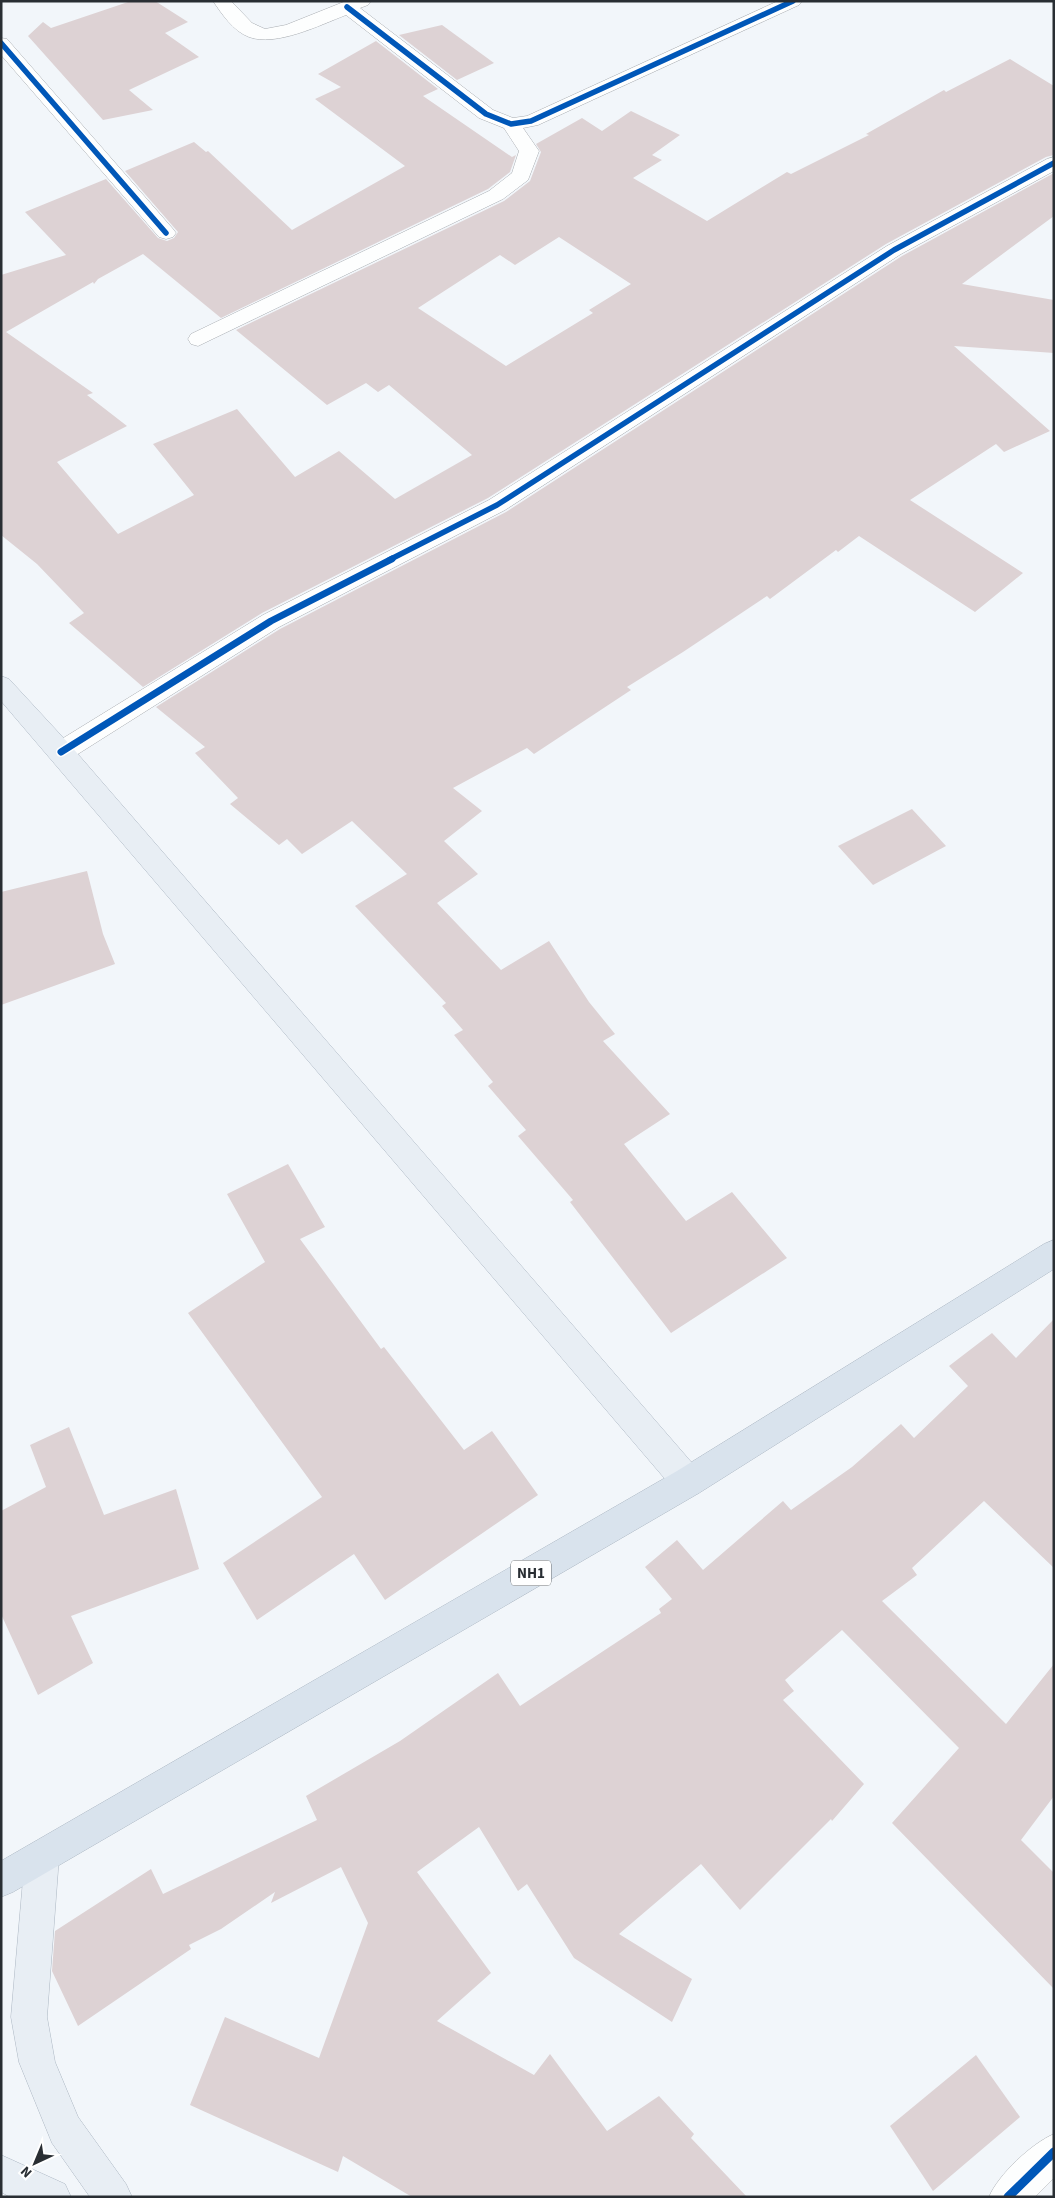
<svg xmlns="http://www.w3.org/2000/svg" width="1055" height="2198" font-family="'Source Sans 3',sans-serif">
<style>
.building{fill:#ddd2d4;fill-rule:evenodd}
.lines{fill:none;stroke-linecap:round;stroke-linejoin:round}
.minor-casing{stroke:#a8acb1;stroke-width:1}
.major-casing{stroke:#acb7c3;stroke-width:1}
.highway-casing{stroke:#acb7c3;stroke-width:1}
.minor{fill:#fdfefe;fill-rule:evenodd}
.major{fill:#e8eef4;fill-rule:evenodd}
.highway{fill:#d9e3ed;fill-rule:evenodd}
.cycleway-far2-casing{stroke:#fff;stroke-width:8}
.cycleway-far1-casing{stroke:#fff;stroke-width:10}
.cycleway-casing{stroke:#fff;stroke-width:12}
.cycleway-far2{stroke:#0057b8;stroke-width:5.5}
.cycleway-far1{stroke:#0057b8;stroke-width:7}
.cycleway{stroke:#0057b8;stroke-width:9}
.labels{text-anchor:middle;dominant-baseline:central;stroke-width:4;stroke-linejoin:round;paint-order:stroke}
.shield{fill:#fff;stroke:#696d70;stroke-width:1}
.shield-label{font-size:15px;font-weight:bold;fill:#292e33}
</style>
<rect width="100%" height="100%" fill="#f2f6fa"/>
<g class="building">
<polygon points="131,1 155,1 188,22 165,33 199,57 129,90 153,110 103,120 28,36 43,22 51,28"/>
<polygon points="442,25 494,63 457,80 399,35"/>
<path d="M376 41 438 89 423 96 512 157 516 155 510 172 488 189 221 318 143 254 98 279 94 284 93 282 6 332 93 393 87 395 127 426 57 462 118 534 194 495 153 444 237 409 295 477 339 451 395 499 472 455 389 385 378 392 366 383 327 405 236 330 504 201 530 181 541 152 536 144 582 118 602 131 631 111 680 135 652 155 662 160 633 178 707 221 787 172 791 174 869 135 866 134 944 90 946 92 1010 59 1054 86V155L1046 157 886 244 488 498 262 613 143 687 69 623 84 613 37 564 1 535V275L66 255 25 212 106 179 158 238 167 241 174 238 178 232 125 171 194 142 206 152 208 151 292 230 405 166 315 99 341 87 318 74ZM559 237 631 284 589 310 593 313 506 366 418 308 500 255 515 265Z"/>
<polygon points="1054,173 1054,216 962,284 1054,300 1054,353 954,346 1050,431 1004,452 996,444 910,500 1023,573 975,612 859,536 838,552 836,550 770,599 767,596 683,652 627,687 631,690 534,754 527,748 453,788 482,811 444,841 478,874 437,903 501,970 549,941 589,1002 615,1034 603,1041 670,1114 624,1144 686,1221 732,1192 787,1258 671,1333 570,1202 573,1200 518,1136 526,1130 488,1086 493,1082 454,1035 463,1030 442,1006 446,1003 355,906 407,874 352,821 302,854 287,839 279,845 230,804 238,798 195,753 205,747 156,707 280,629 506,512 902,256"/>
<polygon points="912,809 946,846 873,885 838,846"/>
<polygon points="87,871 103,934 115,964 1,1005 1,892"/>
<polygon points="288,1164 325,1227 300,1239 381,1349 384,1347 464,1450 492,1431 538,1495 385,1600 354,1554 257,1620 223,1563 322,1497 188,1313 265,1262 227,1194"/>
<polygon points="1054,1319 1054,1568 984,1501 912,1568 917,1575 882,1601 1006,1724 1054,1664 1054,1796 1021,1840 1054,1873 1054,1989 892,1823 959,1748 842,1630 785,1680 794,1691 783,1700 864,1784 832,1821 831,1819 740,1910 701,1864 619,1934 692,1979 672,2022 574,1958 527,1884 518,1891 479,1827 417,1872 491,1973 437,2021 534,2075 550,2054 607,2131 659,2096 694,2134 691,2138 747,2197 412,2197 343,2156 338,2172 190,2105 225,2017 319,2058 368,1923 341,1867 271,1903 275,1892 221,1929 189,1945 191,1949 78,2026 52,1971 55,1931 151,1869 163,1894 317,1820 306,1796 400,1741 498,1673 520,1706 661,1613 659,1609 672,1599 645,1567 677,1540 703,1570 783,1501 791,1510 852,1467 901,1424 914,1438 968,1386 949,1366 992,1333 1016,1358"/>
<polygon points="69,1427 104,1515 176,1489 199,1569 71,1616 93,1663 38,1695 1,1614 1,1511 46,1487 30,1445"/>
<polygon points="976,2055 1020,2117 933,2191 890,2126"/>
</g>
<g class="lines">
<g class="minor-casing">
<g id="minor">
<path d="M213 1H231L252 23 265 29 286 25 346 1H371L368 5 360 8 493 110 513 118 527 116 778 1H802L799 5 538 125 523 128 539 151 528 180 503 199 198 346 191 344 188 339 191 334 489 191 512 173 519 151 504 128 479 118 346 15C320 25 276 47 249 37 233 31 222 14 213 1Z"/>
<polygon points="1,38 7,39 173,229 176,233 173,237 166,239 159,237 1,55"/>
<polygon points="1054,157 1054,171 901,254 505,510 279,627 70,759 61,761 52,759 49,752 52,745 263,615 489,500 887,246 1047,159"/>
<path d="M1054 2134V2178L1035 2197H989C998 2175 1032 2143 1054 2134Z"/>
</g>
</g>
<g class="major-casing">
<g id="major">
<polygon points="1,676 9,679 70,745 699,1471 703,1482 699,1493 688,1497 677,1493 1,701"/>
<polygon points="42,1840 54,1845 59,1857 47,2017 55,2062 78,2117 126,2184 132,2197 90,2197 52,2143 19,2062 11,2017 25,1857 30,1845"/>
<polygon points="1,2155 65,2184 71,2197 10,2197 1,2192"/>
</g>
</g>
<g class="highway-casing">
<polygon id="highway" points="1054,1240 1054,1269 699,1493 13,1892 1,1897 1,1861 677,1471 1044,1244"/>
</g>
<use href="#minor" class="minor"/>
<use href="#major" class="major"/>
<use href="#highway" class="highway"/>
<g class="cycleway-far2-casing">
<g id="cycleway-far2">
<polyline points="347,7 486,114 511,124 531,121 793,1"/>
<polyline points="1,43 166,233"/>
<polyline points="389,560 497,505 894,250 1054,163"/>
</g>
</g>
<g class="cycleway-far1-casing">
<polyline id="cycleway-far1" points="61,752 271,621 392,559"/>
</g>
<g class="cycleway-casing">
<polyline id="cycleway" points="1008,2197 1054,2152"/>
</g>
<use href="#cycleway-far2" class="cycleway-far2"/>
<use href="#cycleway-far1" class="cycleway-far1"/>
<use href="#cycleway" class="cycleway"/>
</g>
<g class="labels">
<rect class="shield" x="511" y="1560.5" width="40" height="25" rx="4"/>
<g class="shield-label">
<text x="531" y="1573">NH1</text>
</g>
</g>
<rect width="1055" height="2198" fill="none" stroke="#292e33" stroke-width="5"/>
<g transform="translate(35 2163) rotate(224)" stroke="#ffffff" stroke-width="4" paint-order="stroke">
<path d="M0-4L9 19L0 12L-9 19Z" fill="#292e33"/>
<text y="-8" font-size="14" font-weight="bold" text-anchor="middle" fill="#292e33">N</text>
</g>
</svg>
